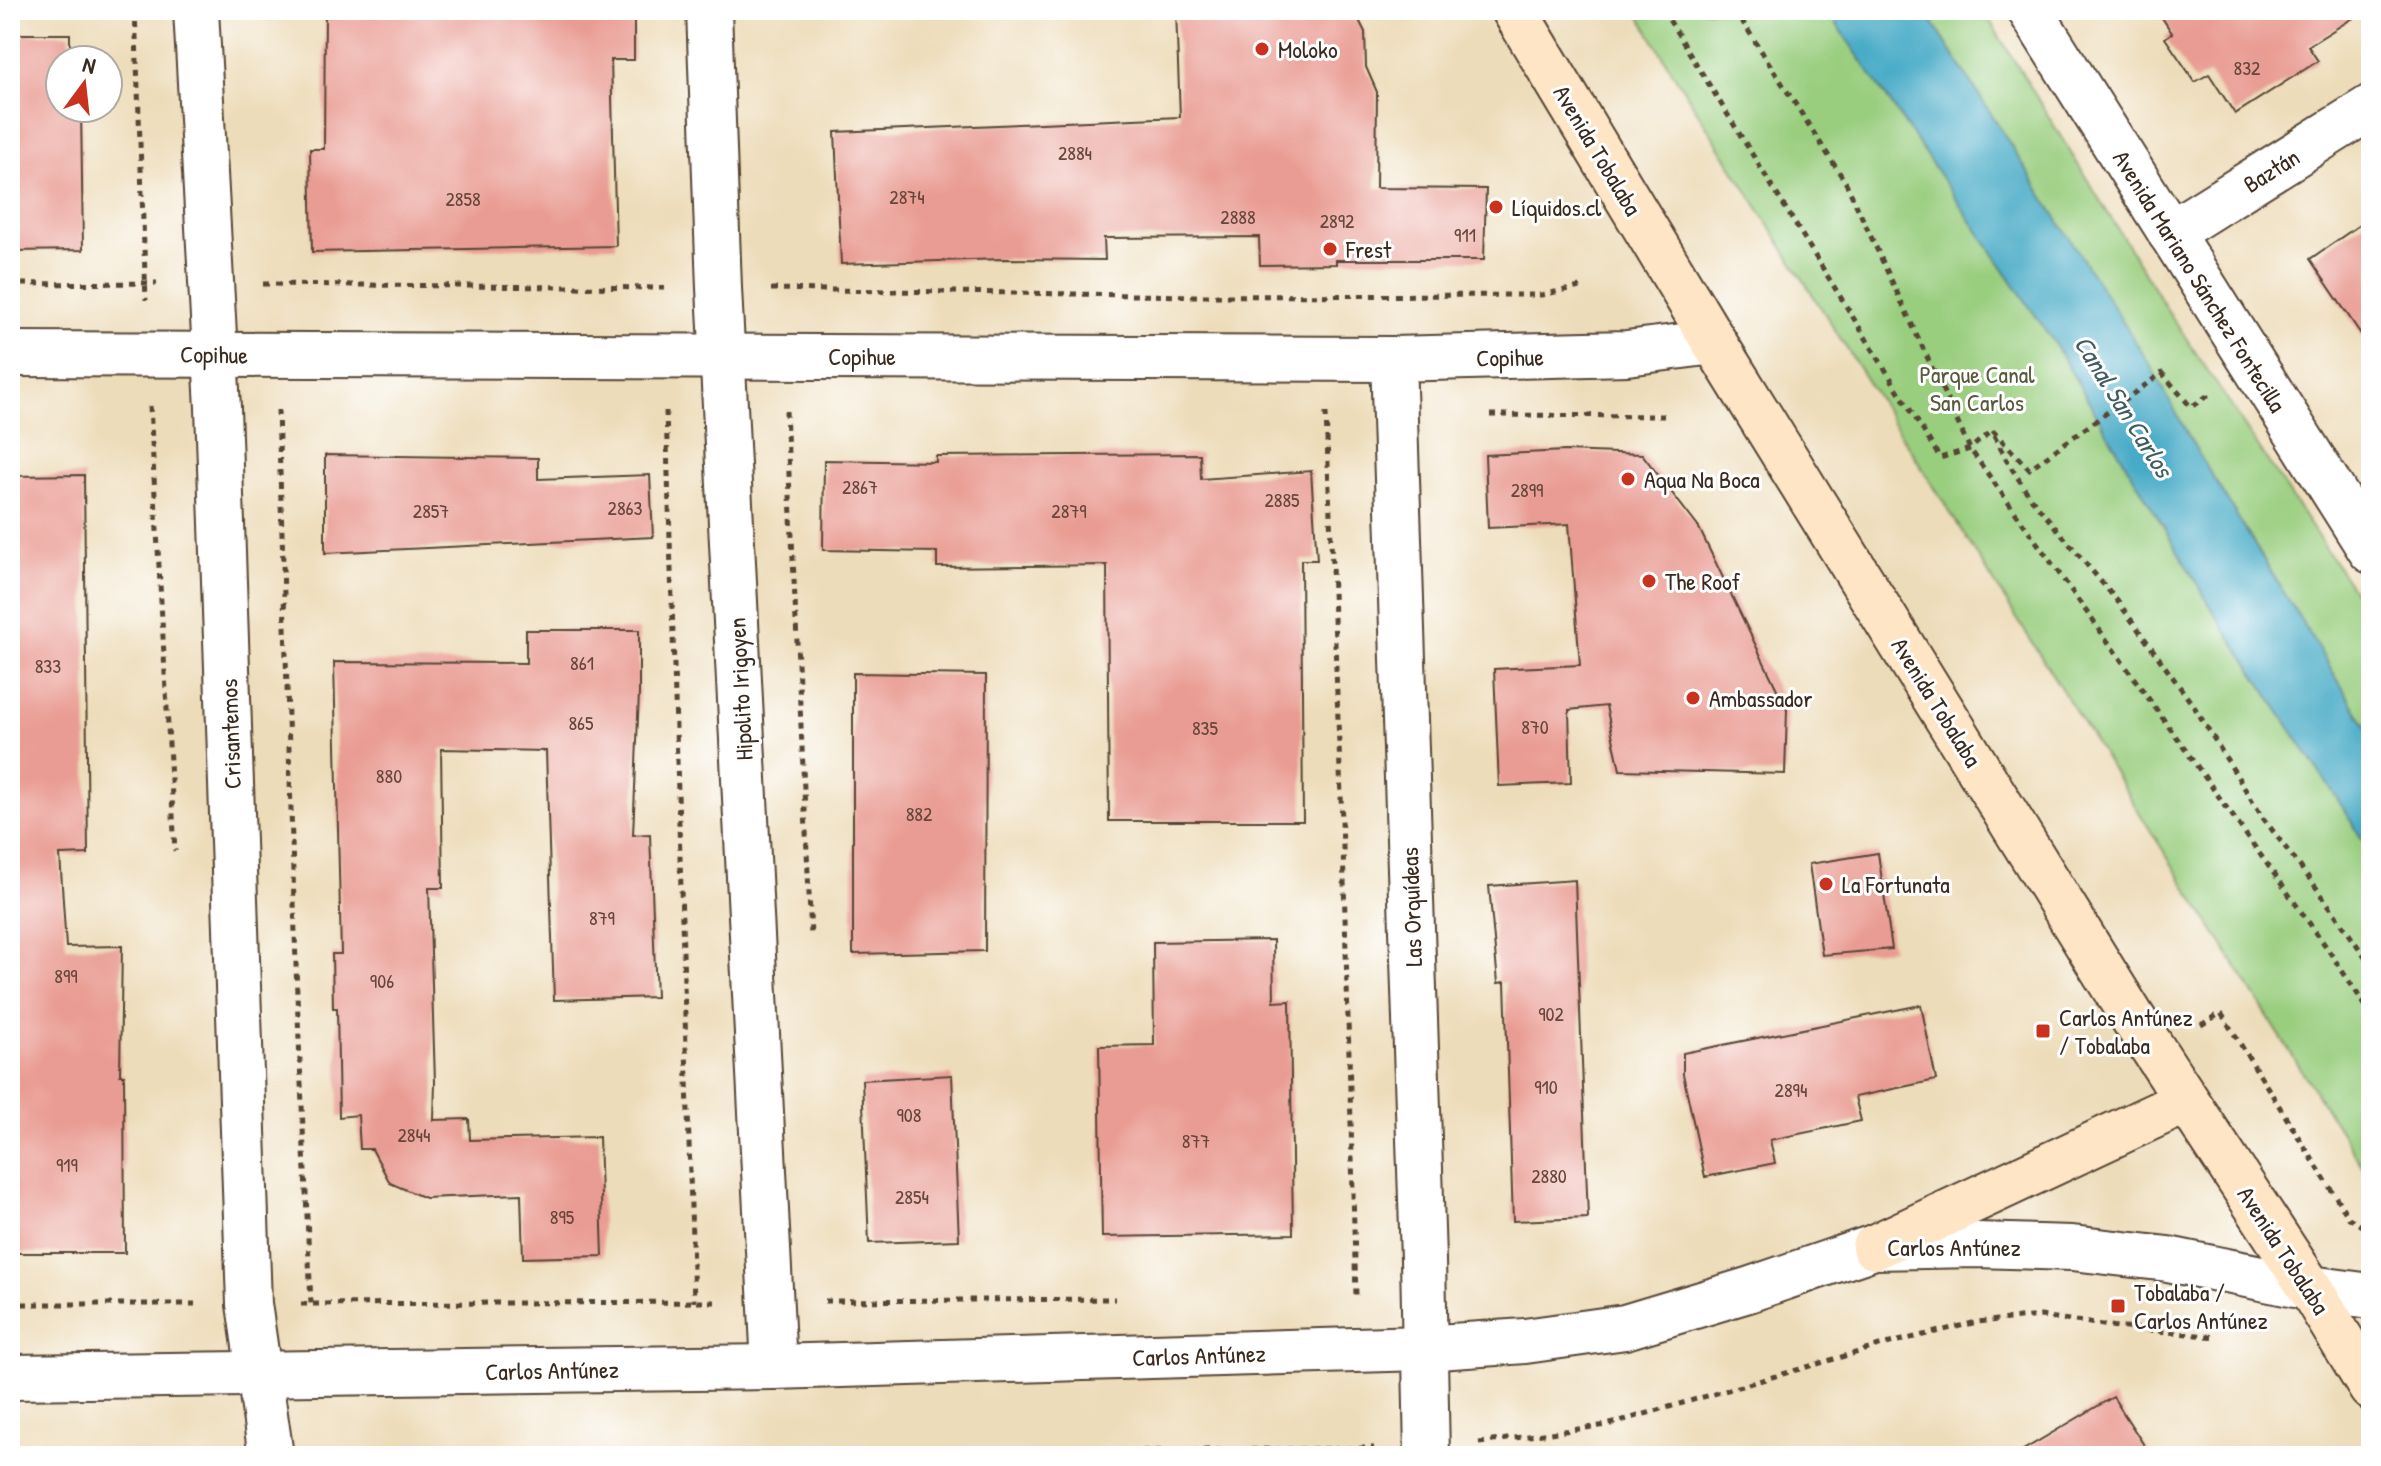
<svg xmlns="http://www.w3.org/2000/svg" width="2381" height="1466" font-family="'Patrick Hand',sans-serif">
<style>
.green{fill:#9ace7f;stroke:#6a7c4e;stroke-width:2}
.water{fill:#46aac6;stroke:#406a72;stroke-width:2}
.building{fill:#e99c93}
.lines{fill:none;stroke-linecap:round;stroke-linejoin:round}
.minor-casing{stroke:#564535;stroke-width:48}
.tertiary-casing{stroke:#564535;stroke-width:48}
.secondary-casing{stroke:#564535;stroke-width:48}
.path{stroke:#564535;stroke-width:5;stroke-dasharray:6 6;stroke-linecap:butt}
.minor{stroke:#fff;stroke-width:44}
.tertiary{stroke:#fff;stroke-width:44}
.secondary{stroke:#fee5c5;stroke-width:44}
.poi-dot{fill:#c8321e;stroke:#fff;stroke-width:3}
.labels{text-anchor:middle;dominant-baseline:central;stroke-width:6;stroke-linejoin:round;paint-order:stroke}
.number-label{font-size:20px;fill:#66463b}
.poi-label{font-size:24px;fill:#3b2a1e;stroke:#fff;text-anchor:start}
.street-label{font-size:24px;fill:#3b2a1e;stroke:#fff}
.park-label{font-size:24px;fill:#585b3b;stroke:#fff}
.water-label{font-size:26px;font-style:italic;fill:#3f5d61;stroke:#fff}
</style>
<rect width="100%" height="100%" fill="#fff"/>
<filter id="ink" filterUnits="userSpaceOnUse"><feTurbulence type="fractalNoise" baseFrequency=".0125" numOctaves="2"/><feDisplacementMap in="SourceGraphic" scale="16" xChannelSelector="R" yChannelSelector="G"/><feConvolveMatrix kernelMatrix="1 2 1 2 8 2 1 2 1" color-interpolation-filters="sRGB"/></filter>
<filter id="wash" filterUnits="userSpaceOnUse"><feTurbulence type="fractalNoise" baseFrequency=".006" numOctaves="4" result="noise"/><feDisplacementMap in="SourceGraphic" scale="32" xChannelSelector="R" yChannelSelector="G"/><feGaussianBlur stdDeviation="1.8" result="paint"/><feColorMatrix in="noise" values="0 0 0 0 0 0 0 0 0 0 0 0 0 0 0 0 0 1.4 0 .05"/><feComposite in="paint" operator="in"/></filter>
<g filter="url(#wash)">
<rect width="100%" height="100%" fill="#eddcb9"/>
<g class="green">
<polygon points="1636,10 1827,10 2053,341 2217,617 2342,806 2371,854 2371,1180 1673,73"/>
<polygon points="1925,10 1983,10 2168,311 2371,617 2371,734 2198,453 2150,365"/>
</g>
<polygon class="water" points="1827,10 1925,10 2150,365 2198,453 2371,734 2371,854 2342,806 2217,617 2053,341"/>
<g id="blocks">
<g class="building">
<polygon points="325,10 634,10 634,60 611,60 616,246 312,252 310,149 324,149"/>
<polygon points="1176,10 1354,10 1365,32 1366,67 1377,92 1376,188 1486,189 1484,260 1336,260 1336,264 1260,265 1259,237 1104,238 1105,260 1003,259 841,264 835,132 1180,117"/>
<polygon points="2157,10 2366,10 2308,46 2318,61 2235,114 2209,74 2195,82 2165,38 2172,33"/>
<polygon points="10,34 70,34 70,60 60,60 60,108 81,108 83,250 10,251"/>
<polygon points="2371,217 2371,349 2310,259"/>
<polygon points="1565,451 1642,454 1699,528 1787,710 1785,774 1620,770 1606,706 1569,710 1571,783 1499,786 1494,669 1580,665 1569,524 1488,528 1485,455"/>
<polygon points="1200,454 1201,479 1311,471 1317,560 1301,560 1303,821 1109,821 1107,565 937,567 937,552 823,550 824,460 936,462 936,456"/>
<polygon points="325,455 538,458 538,479 650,475 653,537 325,553"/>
<polygon points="84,475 88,854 60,855 66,947 122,946 120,1075 124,1075 125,1253 10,1253 10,476"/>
<polygon points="526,630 639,630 639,693 633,835 650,834 656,997 554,1000 546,751 441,749 443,888 429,888 435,1082 434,1120 469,1119 470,1140 599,1137 603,1256 523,1258 521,1194 425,1198 390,1183 372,1149 360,1149 358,1115 339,1117 337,1008 333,1008 332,954 341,954 334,662 526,663"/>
<polygon points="853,673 986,675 985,951 853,954"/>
<polygon points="1878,853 1892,949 1822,955 1809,864"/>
<polygon points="1575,880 1588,1218 1513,1221 1505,982 1498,983 1489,886"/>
<polygon points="1273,940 1274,1002 1290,1001 1293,1234 1102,1237 1099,1046 1154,1045 1153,942"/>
<polygon points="1921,1005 1936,1080 1855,1097 1861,1121 1770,1140 1775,1163 1705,1177 1683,1074 1683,1053"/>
<polygon points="952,1075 959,1240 869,1243 862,1080"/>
<polygon points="2113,1397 2151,1456 2013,1456"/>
</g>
</g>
</g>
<g filter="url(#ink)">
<use href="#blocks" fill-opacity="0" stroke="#564535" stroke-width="2"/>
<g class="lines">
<g class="minor-casing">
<g id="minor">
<polyline points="196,10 218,408 249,1304 271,1456"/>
<polyline points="709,10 719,288 774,1367"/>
<polyline points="2170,233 2371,107"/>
<polyline points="10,354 1393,359 1627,353 1714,342"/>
<polyline points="1393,359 1423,1259 1427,1456"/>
</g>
</g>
<g class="tertiary-casing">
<g id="tertiary">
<polyline points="2030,10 2371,551"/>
<polyline points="10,1377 774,1367 1423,1348 1525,1341 1625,1327 1748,1290 1874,1247 1976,1245 2072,1248 2168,1259 2310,1288 2371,1296"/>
</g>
</g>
<g class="secondary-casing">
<g id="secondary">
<polyline points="1514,10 1714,342 2132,1017 2310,1288 2371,1388"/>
<polyline points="1874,1247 2186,1101"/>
</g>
</g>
<g class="path">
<polyline points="135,10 146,300"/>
<polyline points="1663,10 1940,458 1970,449 1992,430 2029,469 2162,373 2191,407 2207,396 2206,393"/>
<polyline points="1735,10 1846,183 1970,449 2325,945 2371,1014"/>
<polyline points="10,284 157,283"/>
<polyline points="263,284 665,288"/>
<polyline points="771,289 1194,296 1541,295 1585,286"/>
<polyline points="150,406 175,851"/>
<polyline points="278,410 297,995 311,1304"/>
<polyline points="666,411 694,1302"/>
<polyline points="786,411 811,936"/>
<polyline points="1326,413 1343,847 1356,1296"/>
<polyline points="1490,415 1665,416"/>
<polyline points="1994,436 2009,464 2030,497 2119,603 2195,708 2263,818 2318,890 2371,965"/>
<polyline points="2201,1025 2221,1013 2349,1218 2371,1232"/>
<polyline points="825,1301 1115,1299"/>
<polyline points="10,1304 195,1304"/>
<polyline points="301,1304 715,1302"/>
<polyline points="1479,1443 1607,1425 1886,1344 1977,1322 2041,1316 2117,1327 2217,1337"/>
<polyline points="723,1456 1374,1448"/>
</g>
<use href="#minor" class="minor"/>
<use href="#tertiary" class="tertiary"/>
<use href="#secondary" class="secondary"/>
</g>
</g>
<g class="poi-dot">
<circle cx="1262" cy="49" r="8"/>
<circle cx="1496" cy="207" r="8"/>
<circle cx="1330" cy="249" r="8"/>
<circle cx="1628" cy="479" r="8"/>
<circle cx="1649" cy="581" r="8"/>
<circle cx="1693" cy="698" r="8"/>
<circle cx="1826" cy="884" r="8"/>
<rect x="2035" y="1023" width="16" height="16" rx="4"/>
<rect x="2110" y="1298" width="16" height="16" rx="4"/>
</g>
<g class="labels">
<g class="number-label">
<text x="2247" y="67">832</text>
<text x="1075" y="152">2884</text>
<text x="907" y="196">2874</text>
<text x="463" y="198">2858</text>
<text x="1238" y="216">2888</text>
<text x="1337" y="220">2892</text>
<text x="1465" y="234">911</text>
<text x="860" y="486">2867</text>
<text x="1527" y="489">2899</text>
<text x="1282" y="499">2885</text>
<text x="625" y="507">2863</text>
<text x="431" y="510">2857</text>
<text x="1069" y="510">2879</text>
<text x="582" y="662">861</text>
<text x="48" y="665">833</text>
<text x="581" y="722">865</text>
<text x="1535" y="726">870</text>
<text x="1205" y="727">835</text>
<text x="389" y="775">880</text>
<text x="919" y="813">882</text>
<text x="602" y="917">879</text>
<text x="66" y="975">899</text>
<text x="382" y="980">906</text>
<text x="1551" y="1013">902</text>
<text x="1546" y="1086">910</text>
<text x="1791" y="1089">2894</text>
<text x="909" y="1114">908</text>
<text x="414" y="1134">2844</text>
<text x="1196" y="1140">877</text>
<text x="67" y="1164">919</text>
<text x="1549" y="1175">2880</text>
<text x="912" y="1196">2854</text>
<text x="562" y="1216">895</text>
</g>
<g class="poi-label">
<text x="1278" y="49">Moloko</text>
<text x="1512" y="207">Líquidos.cl</text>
<text x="1346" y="249">Frest</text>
<text x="1644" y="479">Aqua Na Boca</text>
<text x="1665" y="581">The Roof</text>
<text x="1709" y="698">Ambassador</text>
<text x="1842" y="884">La Fortunata</text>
<text x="2059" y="1017">Carlos Antúnez<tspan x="2059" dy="28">/ Tobalaba</tspan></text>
<text x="2134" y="1292">Tobalaba /<tspan x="2134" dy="28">Carlos Antúnez</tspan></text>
</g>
<g class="street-label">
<text transform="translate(1598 150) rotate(59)">Avenida Tobalaba</text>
<text transform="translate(2271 170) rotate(-32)">Baztán</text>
<text transform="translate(2200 281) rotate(58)">Avenida Mariano Sánchez Fontecilla</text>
<text transform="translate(214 354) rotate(1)">Copihue</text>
<text x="862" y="356">Copihue</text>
<text transform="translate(1510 357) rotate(-1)">Copihue</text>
<text transform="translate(740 689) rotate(-93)">Hipolito Irigoyen</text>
<text transform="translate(1937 702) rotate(58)">Avenida Tobalaba</text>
<text transform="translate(230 734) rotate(-92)">Crisantemos</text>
<text transform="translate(1411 907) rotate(-92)">Las Orquídeas</text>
<text x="1954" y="1247">Carlos Antúnez</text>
<text transform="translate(2284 1250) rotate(57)">Avenida Tobalaba</text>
<text transform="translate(1199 1355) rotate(-2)">Carlos Antúnez</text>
<text transform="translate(552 1370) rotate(-1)">Carlos Antúnez</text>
</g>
<g class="park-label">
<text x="1977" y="374">Parque Canal<tspan x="1977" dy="28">San Carlos</tspan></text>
</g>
<g class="water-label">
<text transform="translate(2124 406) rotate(58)">Canal San Carlos</text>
</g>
</g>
<rect width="2381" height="1466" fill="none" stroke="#fff" stroke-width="40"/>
<g transform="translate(84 84) rotate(15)"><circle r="38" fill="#ffffff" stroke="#b1aaa5" stroke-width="2"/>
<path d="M0-6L14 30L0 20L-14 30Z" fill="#c8321e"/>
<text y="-12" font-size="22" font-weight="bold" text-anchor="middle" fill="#3b2a1e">N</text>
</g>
</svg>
